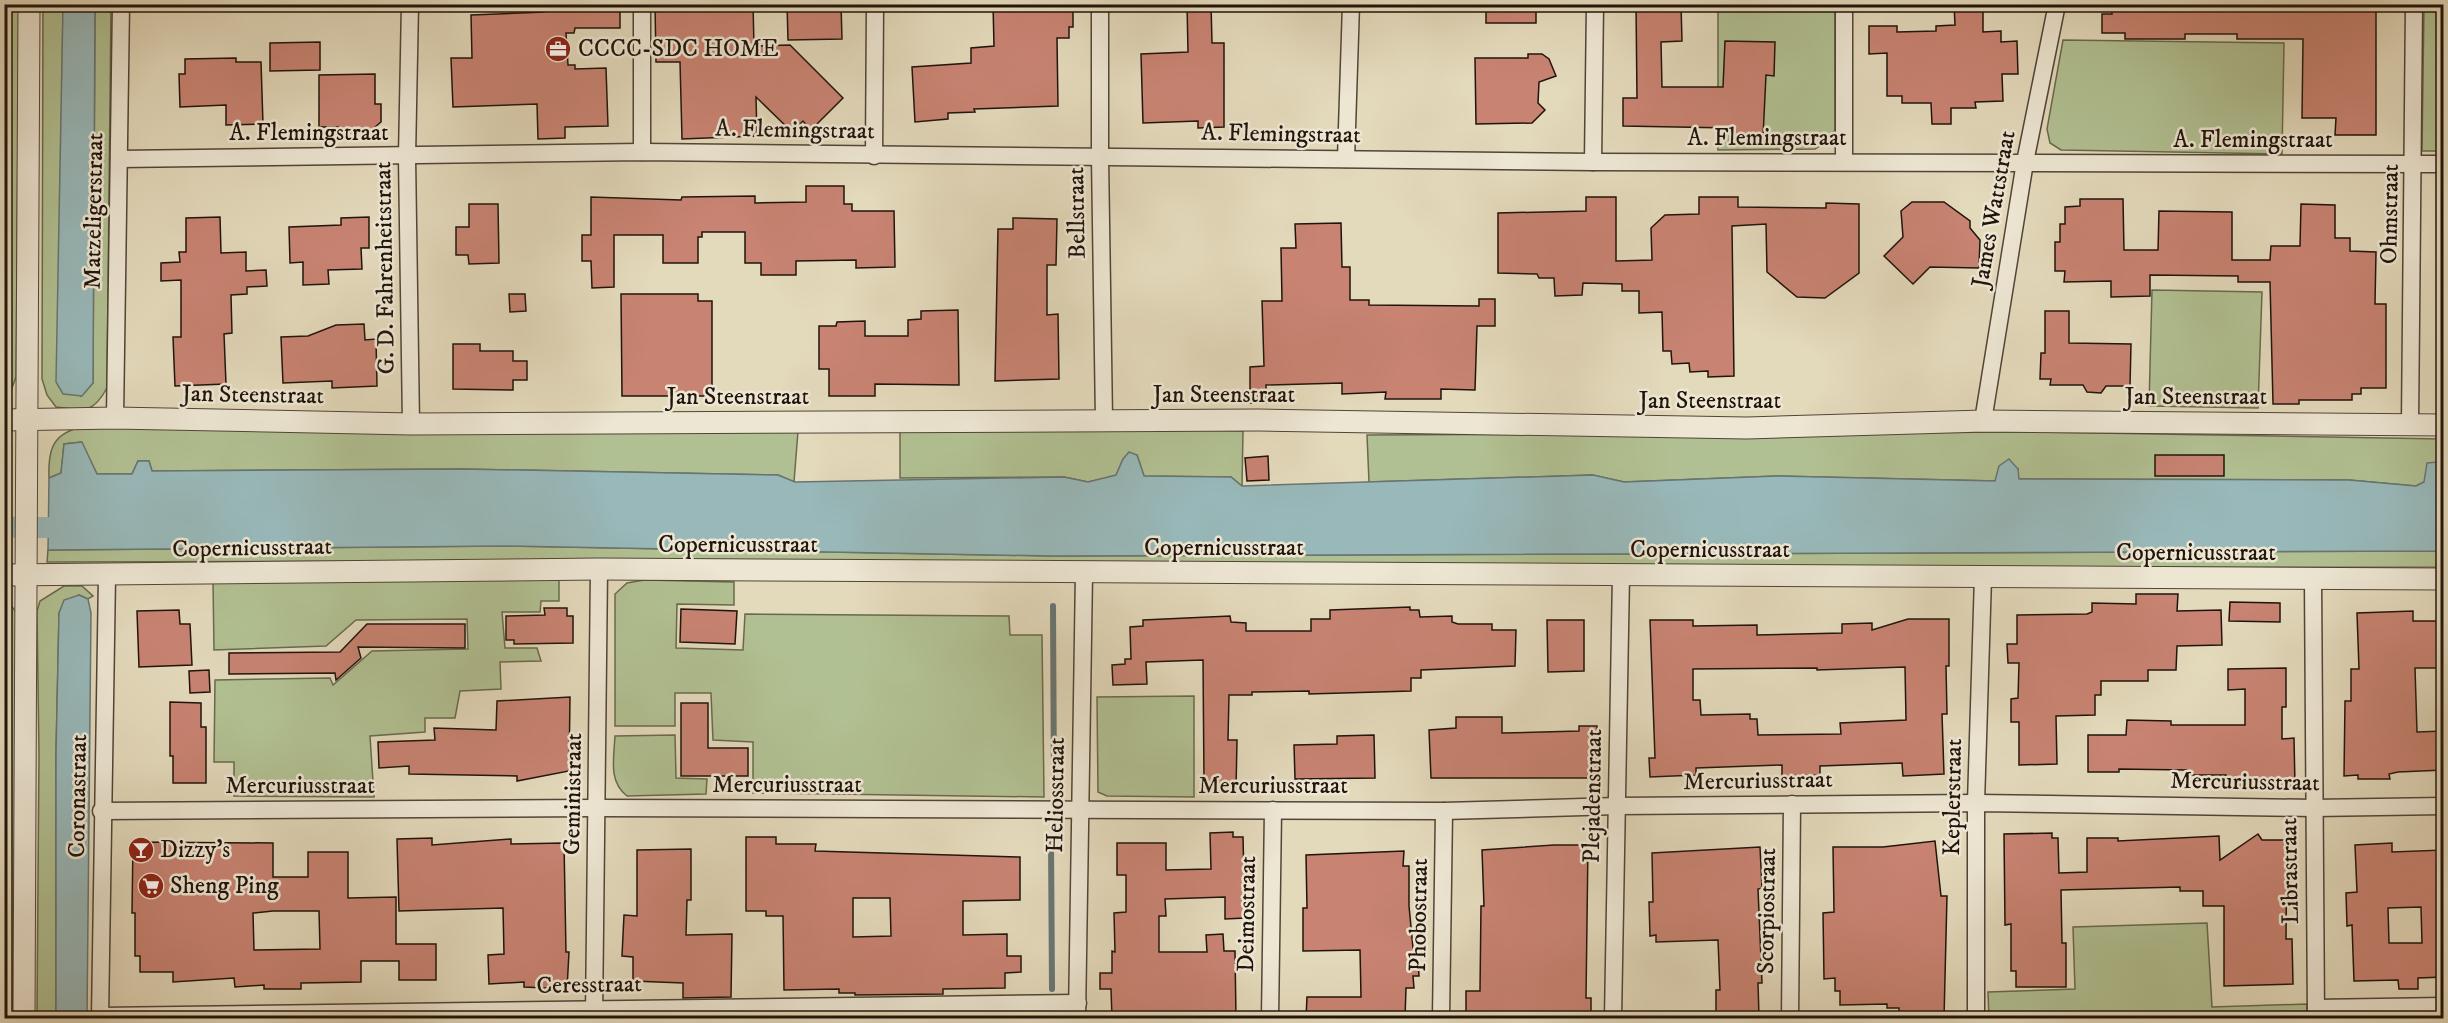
<svg xmlns="http://www.w3.org/2000/svg" width="2448" height="1023" font-family="'IM FELL DW Pica',serif">
<style>
.green{fill:#b1c092;stroke:#686a4e;stroke-width:1.5}
.water{fill:#98b8b9;stroke:#687673;stroke-width:1.5}
.lines{fill:none;stroke-linecap:round;stroke-linejoin:round}
.stream{stroke:#687673;stroke-width:6}
.canal{stroke:#98b8b9;stroke-width:21}
.building{fill:#c88372;stroke:#20140b;stroke-width:1.5;fill-rule:evenodd}
.minor-casing{stroke:#514537;stroke-width:19}
.tertiary-casing{stroke:#514537;stroke-width:23}
.minor{stroke:#ede6d3;stroke-width:16}
.tertiary{stroke:#ede6d3;stroke-width:21}
.labels{text-anchor:middle;dominant-baseline:central;stroke-width:5;stroke-linejoin:round;paint-order:stroke}
.poi-label{font-size:24px;fill:#20140b;stroke:#ede6d3;text-anchor:start}
.street-label{font-size:24px;fill:#20140b;stroke:#ede6d3}
</style>
<rect width="100%" height="100%" fill="#e3d9bb"/>
<filter id="stains"><feTurbulence type="fractalNoise" baseFrequency=".00333" numOctaves="4"/><feColorMatrix values="0 0 0 0 .2 0 0 0 0 .09 0 0 0 0 .02 0 0 0 .5 -.17"/></filter>
<radialGradient id="worn" r=".72"><stop offset=".6" stop-color="#630" stop-opacity="0"/><stop offset="1" stop-color="#630" stop-opacity=".3"/></radialGradient>
<g class="green">
<polygon points="19,4 16,377 10,393 5,398 5,5"/>
<path d="M43 5H63L61 177 81 396 93 383 95 5H111L107 388C92 415 84 410 56 407L47 395 42 379Z"/>
<polygon points="1718,5 1835,5 1835,130 1826,142 1815,149 1718,150"/>
<polygon points="2424,5 2443,5 2443,151 2422,151"/>
<polygon points="2063,40 2284,43 2282,154 2061,150 2050,143 2047,129"/>
<polygon points="2152,290 2262,292 2258,408 2149,406"/>
<path d="M78 428 798 431 794 482 778 475 463 469 152 471 149 461H138L132 474H97L81 442 64 444 61 473 49 478C48 453 51 435 78 428Z"/>
<polygon points="1100,428 1243,431 1242,486 1231,477 1144,476 1137,455 1123,459 1116,476 1088,482 1064,477 900,478 900,431"/>
<polygon points="2036,432 2443,439 2444,476 2438,462 2424,482 2416,486 2349,480 2018,479 2018,469 1996,481 1777,476 1624,482 1592,475 1369,482 1367,435"/>
<polygon points="503,546 1052,556 2444,551 2443,567 1380,568 503,561 47,562 48,550"/>
<polygon points="559,578 559,601 541,601 540,612 502,612 505,648 537,648 541,661 500,662 501,689 460,691 455,718 425,718 425,732 370,736 374,797 234,796 234,762 214,762 215,680 330,678 333,685 372,651 468,649 467,619 356,620 326,646 214,650 213,581"/>
<polygon points="644,580 734,582 734,605 677,604 676,648 743,650 745,614 1009,616 1010,635 1042,635 1044,797 753,793 753,742 713,740 711,693 675,693 675,726 615,726 615,594 627,583"/>
<polygon points="64,586 82,586 93,596 88,599 79,595 59,613 56,753 56,1018 37,1018 39,754 37,611 40,601"/>
<polygon points="4,596 16,612 14,1018 4,1018"/>
<polygon points="1194,696 1194,797 1107,796 1098,792 1097,697"/>
<path d="M675 735 676 778 707 779 706 794 627 796C608 781 614 758 615 736Z"/>
<polygon points="2207,923 2212,1007 2307,1004 2307,1018 1989,1018 1988,992 2075,989 2073,927"/>
</g>
<g class="water">
<polygon points="63,5 95,5 93,383 82,396 63,394 56,382"/>
<polygon points="82,442 97,474 132,474 138,461 149,461 152,471 463,469 778,475 795,482 1064,477 1088,482 1116,475 1123,459 1129,452 1137,455 1144,476 1231,477 1242,486 1593,475 1624,482 1777,476 1995,481 1999,466 2009,459 2018,469 2019,479 2349,480 2416,486 2424,482 2427,463 2438,462 2443,476 2444,551 1052,556 503,546 48,550 49,478 61,473 64,444"/>
<polygon points="5,471 10,478 9,554 5,554"/>
<polygon points="79,595 88,599 91,613 87,1018 56,1018 56,753 59,613 64,600"/>
</g>
<g class="lines">
<g class="stream">
<polyline points="1053,606 1054,788"/>
<polyline points="1051,840 1052,989"/>
</g>
<polyline class="canal" points="4,527 76,528"/>
</g>
<g class="building">
<polygon points="544,4 620,4 620,28 575,28 574,33 566,33 568,65 575,65 575,69 606,68 608,126 565,127 565,138 538,139 537,104 453,107 451,58 472,58 471,15 544,12"/>
<polygon points="655,4 753,4 754,46 790,45 843,98 811,130 803,121 792,132 756,97 757,136 682,139 680,62 656,62"/>
<polygon points="787,4 841,4 842,39 788,40"/>
<polygon points="993,4 1063,4 1063,9 1073,8 1073,27 1069,27 1069,38 1057,38 1058,106 974,109 975,112 948,113 948,119 915,122 912,67 971,63 971,48 994,46"/>
<polygon points="1187,4 1211,4 1212,43 1224,43 1224,127 1198,128 1198,121 1143,123 1141,54 1188,52"/>
<rect x="1486" y="4" width="50" height="19"/>
<polygon points="1636,4 1681,4 1682,41 1661,42 1662,87 1723,87 1725,41 1775,42 1774,76 1766,75 1763,137 1751,137 1751,143 1729,142 1730,128 1623,126 1623,98 1637,98"/>
<polygon points="1954,4 1983,4 1983,32 2001,31 2001,42 2017,41 2018,74 2002,74 2003,101 1975,102 1976,108 1951,108 1951,124 1932,124 1931,103 1902,103 1902,96 1887,96 1887,53 1869,54 1869,26 1897,26 1897,32 1936,31 1936,26 1955,25"/>
<polygon points="2111,4 2376,4 2376,135 2335,135 2336,118 2302,118 2303,39 2237,39 2237,34 2185,34 2185,39 2125,39 2125,33 2102,33 2102,14 2112,14"/>
<polygon points="320,42 320,70 270,71 270,43"/>
<polygon points="1528,54 1542,54 1549,59 1556,76 1539,82 1538,103 1545,110 1532,123 1476,124 1475,58 1528,58"/>
<polygon points="236,58 236,62 261,62 263,124 226,125 226,105 180,107 179,74 185,74 185,59"/>
<polygon points="375,74 375,104 381,104 381,122 369,132 339,133 339,127 319,127 319,75"/>
<polygon points="806,186 844,186 844,204 852,204 852,211 894,211 895,267 856,268 856,260 796,261 796,275 761,275 761,263 745,263 745,232 702,232 702,237 698,237 698,263 663,263 663,235 614,235 614,287 592,288 591,261 582,261 582,235 591,235 591,197 681,200 682,197 755,196 755,203 806,202"/>
<polygon points="1586,197 1616,197 1616,261 1652,260 1651,228 1665,215 1699,214 1699,197 1738,197 1738,207 1826,208 1826,203 1859,204 1859,273 1825,298 1797,297 1767,272 1766,224 1732,226 1734,376 1708,377 1708,371 1690,372 1689,363 1672,364 1671,351 1663,351 1662,312 1639,313 1639,291 1622,291 1622,284 1583,283 1582,295 1555,296 1554,278 1539,278 1537,274 1498,273 1498,213 1586,211"/>
<polygon points="2080,199 2123,199 2124,250 2158,250 2159,211 2232,212 2232,260 2270,260 2271,246 2300,246 2301,204 2335,205 2335,238 2350,238 2350,251 2376,252 2375,304 2386,304 2386,388 2361,388 2361,394 2352,394 2352,400 2299,400 2299,404 2273,404 2270,282 2238,282 2238,276 2150,275 2150,296 2111,297 2111,281 2064,282 2065,271 2055,271 2055,242 2060,242 2060,224 2065,224 2065,207 2080,206"/>
<polygon points="1912,202 1944,202 1970,221 1970,228 1980,240 1979,268 1930,267 1913,284 1884,256 1903,237 1901,211"/>
<polygon points="469,204 498,204 499,263 469,264 468,255 456,255 456,227 469,227"/>
<polygon points="220,217 221,253 246,252 246,271 266,270 267,286 247,287 247,294 231,295 232,333 224,334 226,384 175,386 173,337 181,337 181,280 161,281 161,263 180,262 179,252 186,252 186,218"/>
<polygon points="369,217 369,248 361,248 362,269 328,270 329,284 303,285 303,262 290,263 289,227 341,225 341,218"/>
<polygon points="1013,218 1057,219 1056,265 1047,265 1047,315 1058,314 1059,379 995,381 998,229 1013,229"/>
<polygon points="1341,223 1342,267 1350,267 1350,300 1369,300 1369,305 1479,306 1479,299 1495,299 1495,326 1477,326 1475,390 1441,389 1441,399 1385,399 1386,392 1342,394 1342,383 1266,385 1266,403 1250,403 1250,367 1264,366 1262,301 1282,301 1281,248 1296,248 1295,224"/>
<polygon points="509,294 525,294 526,311 510,312"/>
<polygon points="621,294 698,294 698,301 712,301 712,396 622,396"/>
<polygon points="958,310 959,385 875,384 875,396 829,396 829,369 819,369 819,326 836,326 837,322 865,321 865,336 908,336 908,320 921,319 921,311"/>
<polygon points="2045,311 2069,311 2069,343 2131,344 2130,386 2106,386 2101,393 2087,392 2083,385 2050,385 2051,379 2040,379 2041,353 2045,353"/>
<polygon points="364,324 365,340 376,339 377,386 332,388 332,381 283,383 281,337 308,336 336,325"/>
<polygon points="453,344 480,344 480,351 513,351 513,361 527,361 527,380 513,380 513,390 453,389"/>
<rect x="2155" y="455" width="69" height="21"/>
<polygon points="1268,456 1269,480 1247,481 1245,458"/>
<polygon points="2136,594 2178,594 2177,611 2221,610 2222,645 2177,646 2176,670 2148,670 2148,681 2101,681 2101,695 2095,695 2095,715 2056,716 2057,764 2019,765 2019,722 2011,722 2011,699 2018,698 2019,663 2008,663 2007,644 2017,644 2017,615 2087,614 2092,612 2092,603 2136,604"/>
<polygon points="2230,602 2280,603 2280,622 2229,621"/>
<polygon points="1410,607 1410,610 1419,610 1420,617 1452,616 1452,622 1458,624 1492,624 1492,630 1516,630 1515,666 1421,670 1421,678 1411,678 1411,691 1309,694 1309,691 1252,692 1252,695 1229,695 1228,740 1237,740 1236,790 1213,790 1212,782 1204,782 1203,660 1146,662 1147,684 1113,685 1112,665 1125,664 1125,659 1131,659 1130,627 1143,626 1143,620 1230,616 1231,622 1246,623 1246,631 1311,631 1311,619 1330,619 1330,610"/>
<polygon points="544,608 567,608 567,616 573,616 573,643 514,644 514,640 506,640 506,616 545,615"/>
<polygon points="681,609 737,611 735,644 680,642"/>
<polygon points="179,610 180,624 190,624 192,665 139,667 137,611"/>
<polygon points="2413,611 2413,621 2444,621 2444,668 2415,668 2417,732 2444,731 2444,770 2398,772 2389,774 2390,779 2358,779 2358,775 2344,776 2345,701 2351,701 2351,669 2359,669 2357,613"/>
<path d="M1908 619H1949V666H1946L1947 714H1942L1944 774 1903 776 1902 763 1820 766V775L1782 776V765L1696 768V775L1650 777 1649 758H1655L1650 620H1693V626L1757 625V635L1842 633V624L1872 623V630ZM1905 667 1906 720 1840 723 1841 734 1758 735 1757 719H1750V714L1701 715 1700 700H1693V669L1817 668V670Z"/>
<polygon points="1547,620 1584,620 1584,671 1548,672"/>
<polygon points="367,624 465,624 465,648 358,647 361,658 336,680 335,673 229,674 229,653 340,652"/>
<polygon points="2286,668 2286,707 2282,707 2282,739 2294,738 2295,786 2226,787 2226,775 2187,775 2187,770 2119,769 2119,772 2088,772 2088,735 2126,735 2127,720 2171,721 2171,725 2245,725 2245,689 2228,690 2228,669"/>
<polygon points="209,670 210,692 190,693 189,671"/>
<polygon points="570,697 569,771 517,781 517,776 409,774 409,766 379,768 378,742 435,740 434,728 496,730 497,701"/>
<polygon points="170,702 201,703 201,727 206,727 206,783 173,783 173,756 170,756"/>
<polygon points="681,703 708,703 708,748 748,748 748,776 681,776"/>
<polygon points="1456,717 1502,717 1502,733 1579,731 1579,726 1597,726 1597,778 1431,778 1429,730 1456,728"/>
<polygon points="1374,735 1375,778 1295,779 1294,745 1337,744 1337,736"/>
<polygon points="1233,832 1233,837 1243,837 1245,918 1225,919 1225,897 1165,899 1166,916 1159,916 1159,952 1207,952 1206,935 1223,934 1224,951 1235,951 1236,1018 1112,1018 1111,989 1100,989 1100,973 1112,973 1112,951 1115,952 1114,913 1126,912 1126,875 1117,875 1117,843 1166,843 1166,870 1211,869 1210,833"/>
<polygon points="2052,833 2052,838 2058,838 2059,873 2087,872 2087,838 2118,838 2118,841 2219,836 2220,860 2258,834 2262,840 2287,840 2286,939 2292,939 2293,984 2224,986 2224,906 2203,906 2203,891 2180,891 2180,887 2061,890 2062,943 2066,943 2066,987 2016,987 2016,971 2011,971 2011,924 2005,925 2004,834"/>
<path d="M746 837H776V844H816L815 851 1020 857V900L963 901V935L1007 934V956H1021V972L1005 973V988L943 989V994L855 995V993H839V989L784 990 783 916H766V911H746ZM853 898H890L891 936 853 937Z"/>
<polygon points="432,838 432,845 511,839 511,844 564,843 566,952 569,952 567,989 524,987 524,982 489,984 488,955 504,954 503,908 399,911 397,839"/>
<polygon points="1935,841 1941,896 1947,896 1944,1018 1899,1018 1899,1008 1887,1008 1887,1004 1840,1005 1840,991 1835,991 1835,978 1824,979 1823,913 1834,912 1833,847 1883,847"/>
<path d="M133 842 273 843V877H308V852H348V898L396 897V944H436V980H399V961H361V982L301 983V989H264V985L235 987 234 978 173 982V972H140V956H135V913H132ZM273 911H319L320 949 254 950 253 913Z"/>
<path d="M2392 843V852L2444 850V977L2418 978V989H2399L2398 980 2354 981 2352 925 2347 926 2346 893 2357 892 2355 845ZM2421 907 2422 943H2389L2388 908Z"/>
<polygon points="1554,845 1588,845 1586,998 1591,998 1591,1018 1466,1018 1466,991 1480,991 1481,906 1484,906 1482,850"/>
<polygon points="1760,847 1762,888 1758,889 1762,983 1758,983 1759,1016 1716,1018 1716,990 1720,990 1718,940 1656,942 1656,935 1650,936 1649,902 1653,902 1652,853"/>
<polygon points="691,849 691,900 687,900 686,935 732,934 731,997 683,998 683,983 633,981 633,957 622,956 624,915 637,916 637,850"/>
<polygon points="1404,851 1403,866 1409,866 1409,906 1413,948 1417,948 1419,976 1413,976 1414,988 1406,988 1405,1018 1306,1018 1307,997 1361,997 1360,950 1303,951 1303,908 1307,908 1306,855"/>
</g>
<g class="lines">
<g class="minor-casing">
<g id="minor">
<polyline points="410,4 407,157 411,424"/>
<polyline points="1100,4 1100,157 1104,420"/>
<polyline points="642,152 642,4"/>
<polyline points="874,156 875,4"/>
<polyline points="119,159 642,152 1593,162 2444,164"/>
<polyline points="1346,159 1351,4"/>
<polyline points="1593,162 1595,4"/>
<polyline points="1844,162 1844,4"/>
<polyline points="115,418 121,4"/>
<polyline points="1983,421 2025,162 2057,4"/>
<polyline points="2410,424 2414,4"/>
<polyline points="2313,579 2316,1018"/>
<polyline points="101,811 596,808 1444,811 1617,806 1976,803 2313,808 2444,806"/>
<polyline points="2316,1008 2444,1006"/>
<polyline points="100,1016 1078,1003"/>
<polyline points="100,1018 107,575"/>
<polyline points="594,1018 599,569"/>
<polyline points="1077,1018 1084,573"/>
<polyline points="1270,1018 1273,810"/>
<polyline points="1441,1018 1444,811"/>
<polyline points="1613,1018 1621,575"/>
<polyline points="1790,1018 1792,804"/>
<polyline points="1976,1018 1976,803 1983,577"/>
</g>
</g>
<g class="tertiary-casing">
<g id="tertiary">
<polyline points="4,420 115,418 411,424 1259,420 1747,428 1983,421 2444,425"/>
<polyline points="4,575 599,569 2444,579"/>
<path d="M24 1018C26 680 26 343 29 4"/>
</g>
</g>
<use href="#minor" class="minor"/>
<use href="#tertiary" class="tertiary"/>
</g>
<defs>
<g id="office-disc" transform="scale(1.35)"><circle r="9.5" fill="#8f2418" stroke="#ede6d3"/><path d="M-6-3h4V-5.5h4V-3h4V5H-6ZM-1-4.5V-3h2v-1.5ZM-6 0V1H6V0Z" fill="#fff"/></g>
<g id="bar-disc" transform="scale(1.35)"><circle r="9.5" fill="#8f2418" stroke="#ede6d3"/><path d="M-6-5H6L.8 .8V4.5H3.5V6h-7V4.5H-.8V.8Z" fill="#fff"/></g>
<g id="supermarket-disc" transform="scale(1.35)"><circle r="9.5" fill="#8f2418" stroke="#ede6d3"/><path d="M-6-5.5h2.5l.6 2H6L4.5 2H-2.5L-4.4-4H-6ZM-1.5 3.2a1.3 1.3 0 1 0 .1 0ZM3 3.2a1.3 1.3 0 1 0 .1 0Z" fill="#fff"/></g>
</defs>
<g fill-rule="evenodd">
<use href="#office-disc" x="558" y="49"/>
<use href="#bar-disc" x="141" y="850"/>
<use href="#supermarket-disc" x="151" y="886"/>
</g>
<g class="labels">
<g class="poi-label">
<text x="578" y="49">CCCC-SDC HOME</text>
<text x="160" y="850">Dizzy’s</text>
<text x="170" y="886">Sheng Ping</text>
</g>
<g class="street-label">
<text transform="translate(795 130) rotate(1)">A. Flemingstraat</text>
<text x="309" y="133">A. Flemingstraat</text>
<text transform="translate(1281 134) rotate(1)">A. Flemingstraat</text>
<text x="1767" y="138">A. Flemingstraat</text>
<text x="2253" y="140">A. Flemingstraat</text>
<text transform="translate(1994 209) rotate(-80)">James Wattstraat</text>
<text transform="translate(94 211) rotate(-89)">Matzeligerstraat</text>
<text transform="translate(1077 213) rotate(-91)">Bellstraat</text>
<text transform="translate(2390 214) rotate(-89)">Ohmstraat</text>
<text transform="translate(385 268) rotate(-91)">G. D. Fahrenheitstraat</text>
<text transform="translate(253 395) rotate(1)">Jan Steenstraat</text>
<text x="1224" y="395">Jan Steenstraat</text>
<text x="738" y="397">Jan Steenstraat</text>
<text x="2196" y="397">Jan Steenstraat</text>
<text x="1710" y="401">Jan Steenstraat</text>
<text x="738" y="545">Copernicusstraat</text>
<text transform="translate(252 548) rotate(-1)">Copernicusstraat</text>
<text x="1224" y="548">Copernicusstraat</text>
<text x="1710" y="550">Copernicusstraat</text>
<text x="2196" y="553">Copernicusstraat</text>
<text transform="translate(1758 781) rotate(-1)">Mercuriusstraat</text>
<text transform="translate(2245 782) rotate(1)">Mercuriusstraat</text>
<text x="787" y="785">Mercuriusstraat</text>
<text x="300" y="786">Mercuriusstraat</text>
<text x="1273" y="786">Mercuriusstraat</text>
<text transform="translate(573 794) rotate(-89)">Geministraat</text>
<text transform="translate(1056 795) rotate(-89)">Heliosstraat</text>
<text transform="translate(78 796) rotate(-89)">Coronastraat</text>
<text transform="translate(1593 796) rotate(-89)">Plejadenstraat</text>
<text transform="translate(1953 797) rotate(-89)">Keplerstraat</text>
<text transform="translate(2290 871) rotate(-91)">Librastraat</text>
<text transform="translate(1767 911) rotate(-89)">Scorpiostraat</text>
<text transform="translate(1247 914) rotate(-89)">Deimostraat</text>
<text transform="translate(1419 915) rotate(-89)">Phobostraat</text>
<text transform="translate(589 985) rotate(-1)">Ceresstraat</text>
</g>
</g>
<rect width="2448" height="1023" fill="none" stroke="#e3d9bb" stroke-width="24"/>
<rect x="6" y="6" width="2436" height="1011" fill="none" stroke="#20140b" stroke-width="3"/>
<rect x="12" y="12" width="2424" height="999" fill="none" stroke="#20140b" stroke-width="1.5"/>
<rect width="100%" height="100%" filter="url(#stains)"/>
<rect width="100%" height="100%" fill="url(#worn)"/>
</svg>
